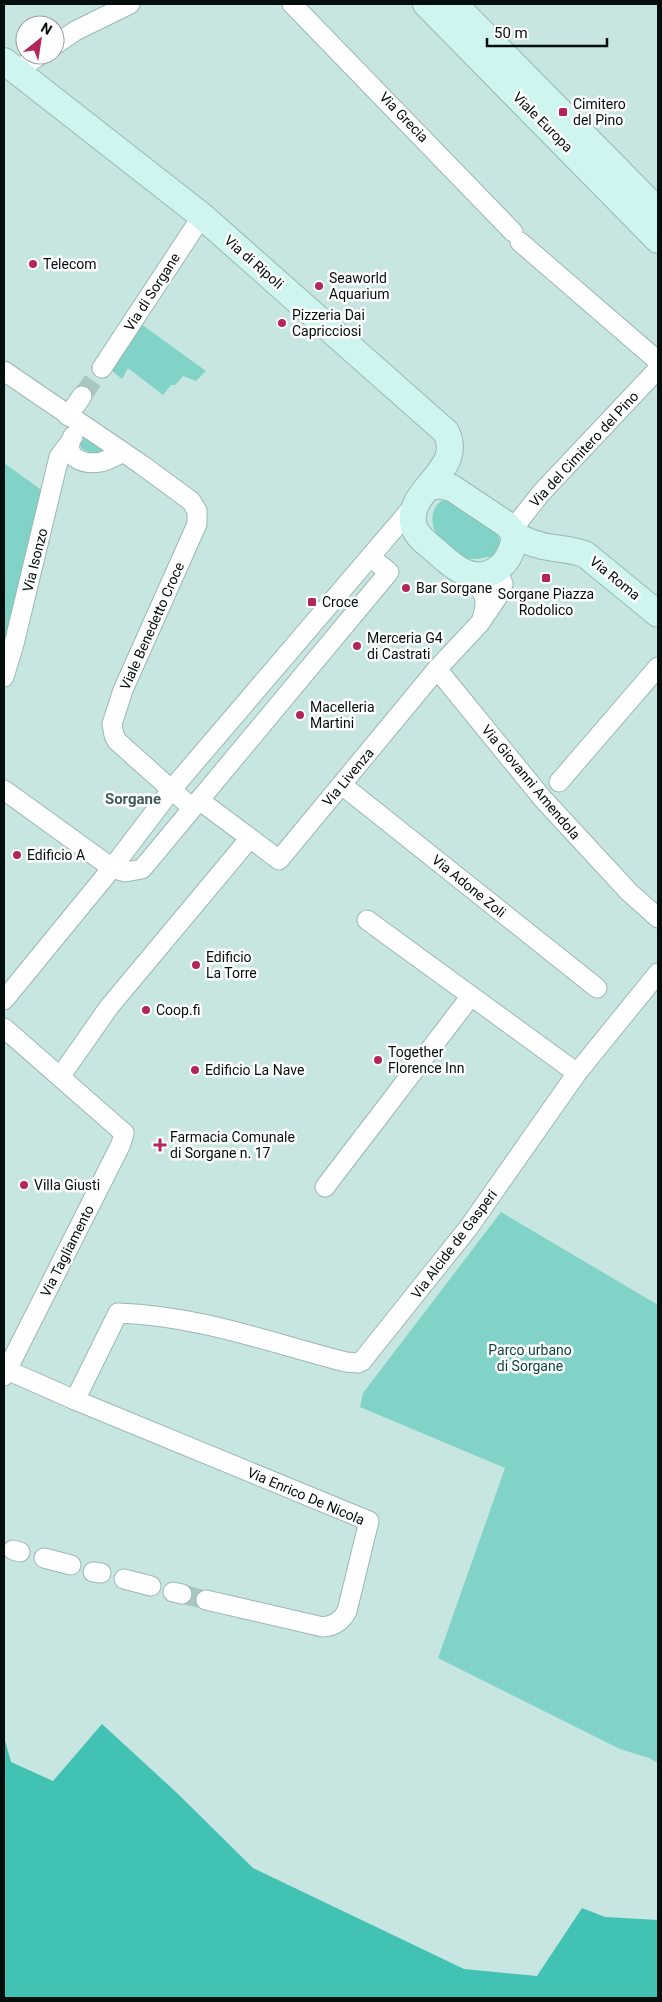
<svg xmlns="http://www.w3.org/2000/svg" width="662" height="2002" font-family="Roboto,sans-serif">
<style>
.green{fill:#81d3c7}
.forest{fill:#41c2b2}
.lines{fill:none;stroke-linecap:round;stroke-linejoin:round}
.street-tunnel{stroke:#aac6c1;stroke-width:19;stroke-dasharray:19 9;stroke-linecap:butt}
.street-casing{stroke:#9ab8b3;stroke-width:21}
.secondary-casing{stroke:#9ab8b3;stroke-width:28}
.street{stroke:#fff;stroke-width:19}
.secondary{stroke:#cff5f0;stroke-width:26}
.poi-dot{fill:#b3255c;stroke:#fff;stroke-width:2}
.labels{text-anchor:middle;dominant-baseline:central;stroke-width:5;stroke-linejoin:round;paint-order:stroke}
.poi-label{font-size:14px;fill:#040e0c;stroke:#fff;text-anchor:start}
.street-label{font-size:14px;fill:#040e0c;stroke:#fff}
.park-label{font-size:14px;fill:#0c453e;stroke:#fff}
.neighbourhood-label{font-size:15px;font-weight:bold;fill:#405c58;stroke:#fff}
</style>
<rect width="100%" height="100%" fill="#c7e6e1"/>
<g class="green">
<polygon points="141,324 206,371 196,381 183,376 175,385 171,385 163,395 128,368 122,379 110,369"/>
<polygon points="89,437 108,449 106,454 90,453 81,448 80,445 84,438"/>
<polygon points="4,463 43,491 9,641 4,639"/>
<path d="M448 499 496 533 502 544 493 556C483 558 472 561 462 557 454 554 440 540 436 533 429 521 432 501 448 499Z"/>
<polygon points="501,1212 658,1305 658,1763 649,1758 620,1749 438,1658 505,1468 360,1407 363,1393"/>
</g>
<polygon class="forest" points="102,1724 177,1793 253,1868 464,1969 537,1976 582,1908 605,1917 658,1920 658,1998 4,1998 4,1737 11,1762 53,1781"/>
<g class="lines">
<g class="street-tunnel">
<polyline points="82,396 102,368"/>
<polyline points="182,1594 206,1600"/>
</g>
<g class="street-casing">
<g id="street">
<polyline points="292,4 513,232"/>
<polyline points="55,45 75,31 130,4"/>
<polyline points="16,71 40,55"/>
<polyline points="520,242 658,361"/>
<polyline points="102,368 202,216"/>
<polyline points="4,371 142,465 191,501 197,511 197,524 123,690 112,724 114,735 117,741 192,808"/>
<polyline points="68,416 82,396"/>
<path d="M73 436C61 457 83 465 101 462 109 460 116 456 123 452"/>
<polyline points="512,530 541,493 658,369"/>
<path d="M465 573C482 590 490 594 482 619"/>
<polyline points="437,669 543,799 629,892 658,918"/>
<polyline points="4,677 14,644 59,457 68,445"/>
<polyline points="559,782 658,667"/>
<polyline points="342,785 597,988"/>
<polyline points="4,790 112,868 125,872 142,869 389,572 370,557"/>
<polyline points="199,800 250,838"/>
<polyline points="367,920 577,1073"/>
<polyline points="4,1000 112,868 172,789 416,503"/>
<polyline points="4,1028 124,1133 121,1144 4,1376"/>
<polyline points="60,1077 109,1007 250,838 279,860 437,669 480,623 501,592 503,584 497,570"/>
<polyline points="325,1187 471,996"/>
<path d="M7 1370 75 1400 369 1521 347 1611C342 1621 334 1626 323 1627L206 1600"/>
<path d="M75 1400 118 1313C200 1316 268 1342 346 1362L358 1363 362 1361 469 1227 577 1073 658 973"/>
<polyline points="13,1550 20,1552"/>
<polyline points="44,1558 71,1565"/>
<polyline points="93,1572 101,1573"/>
<polyline points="124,1579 151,1586"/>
<polyline points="173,1592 182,1594"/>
</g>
</g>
<g class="secondary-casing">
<g id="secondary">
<polyline points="426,4 658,240"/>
<polyline points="454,4 658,211"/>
<path d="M4 61 202 216 446 432C466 471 403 490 414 527 417 537 429 545 437 552 445 559 454 568 464 572 487 583 508 566 513 545 516 535 513 531 506 524L452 488 439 485 428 488"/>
<path d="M514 534C527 542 541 547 555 548 566 550 576 550 586 555L658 614"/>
</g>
</g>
<use href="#street" class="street"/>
<use href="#secondary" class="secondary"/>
</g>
<g class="poi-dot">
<rect x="558" y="107" width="10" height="10" rx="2.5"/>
<circle cx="33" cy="264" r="5"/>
<circle cx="319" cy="286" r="5"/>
<circle cx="282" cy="323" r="5"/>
<rect x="541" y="573" width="10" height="10" rx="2.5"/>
<circle cx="406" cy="588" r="5"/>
<rect x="307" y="597" width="10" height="10" rx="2.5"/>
<circle cx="357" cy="646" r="5"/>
<circle cx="300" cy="715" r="5"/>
<circle cx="17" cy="855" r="5"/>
<circle cx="196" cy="965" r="5"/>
<circle cx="146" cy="1010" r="5"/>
<circle cx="378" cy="1060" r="5"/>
<circle cx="195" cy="1070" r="5"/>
<path d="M157.5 1137.5h5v5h5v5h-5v5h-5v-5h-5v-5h5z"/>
<circle cx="24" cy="1185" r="5"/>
</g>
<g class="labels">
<g class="poi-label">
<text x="573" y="104">Cimitero<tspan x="573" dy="16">del Pino</tspan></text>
<text x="43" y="264">Telecom</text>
<text x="329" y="278">Seaworld<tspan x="329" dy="16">Aquarium</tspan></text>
<text x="292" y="315">Pizzeria Dai<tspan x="292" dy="16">Capricciosi</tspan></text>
<text x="416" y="588">Bar Sorgane</text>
<text x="546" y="594" text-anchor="middle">Sorgane Piazza<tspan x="546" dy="16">Rodolico</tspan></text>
<text x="322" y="602">Croce</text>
<text x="367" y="638">Merceria G4<tspan x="367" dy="16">di Castrati</tspan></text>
<text x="310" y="707">Macelleria<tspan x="310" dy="16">Martini</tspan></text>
<text x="27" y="855">Edificio A</text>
<text x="206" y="957">Edificio<tspan x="206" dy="16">La Torre</tspan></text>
<text x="156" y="1010">Coop.fi</text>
<text x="388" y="1052">Together<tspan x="388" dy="16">Florence Inn</tspan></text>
<text x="205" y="1070">Edificio La Nave</text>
<text x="170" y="1137">Farmacia Comunale<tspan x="170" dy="16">di Sorgane n. 17</tspan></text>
<text x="34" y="1185">Villa Giusti</text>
</g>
<g class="street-label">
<text transform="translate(404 117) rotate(46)">Via Grecia</text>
<text transform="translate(543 122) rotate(45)">Viale Europa</text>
<text transform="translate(254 262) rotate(41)">Via di Ripoli</text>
<text transform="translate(152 292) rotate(-57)">Via di Sorgane</text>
<text transform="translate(584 449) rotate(-47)">Via del Cimitero del Pino</text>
<text transform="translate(35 560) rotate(-76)">Via Isonzo</text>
<text transform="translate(615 578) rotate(39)">Via Roma</text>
<text transform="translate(152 626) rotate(-66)">Viale Benedetto Croce</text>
<text transform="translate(348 777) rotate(-50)">Via Livenza</text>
<text transform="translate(531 782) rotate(50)">Via Giovanni Amendola</text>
<text transform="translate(469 886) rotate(39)">Via Adone Zoli</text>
<text transform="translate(454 1244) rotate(-53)">Via Alcide de Gasperi</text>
<text transform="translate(67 1251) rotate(-63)">Via Tagliamento</text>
<text transform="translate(306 1496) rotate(23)">Via Enrico De Nicola</text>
</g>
<g class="park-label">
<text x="530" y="1350">Parco urbano<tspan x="530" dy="16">di Sorgane</tspan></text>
</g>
<g class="neighbourhood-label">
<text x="133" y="799">Sorgane</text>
</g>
</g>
<rect width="662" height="2002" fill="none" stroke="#040e0c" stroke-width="10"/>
<g transform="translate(40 40) rotate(30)"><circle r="24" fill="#ffffff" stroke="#9b9f9e"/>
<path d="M0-4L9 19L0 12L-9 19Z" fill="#b3255c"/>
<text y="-8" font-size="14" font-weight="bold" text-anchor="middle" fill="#040e0c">N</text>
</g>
<path d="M487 38v8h120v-8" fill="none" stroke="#040e0c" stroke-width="2.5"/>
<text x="494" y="38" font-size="15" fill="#040e0c" stroke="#ffffff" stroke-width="4" paint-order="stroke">50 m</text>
</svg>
